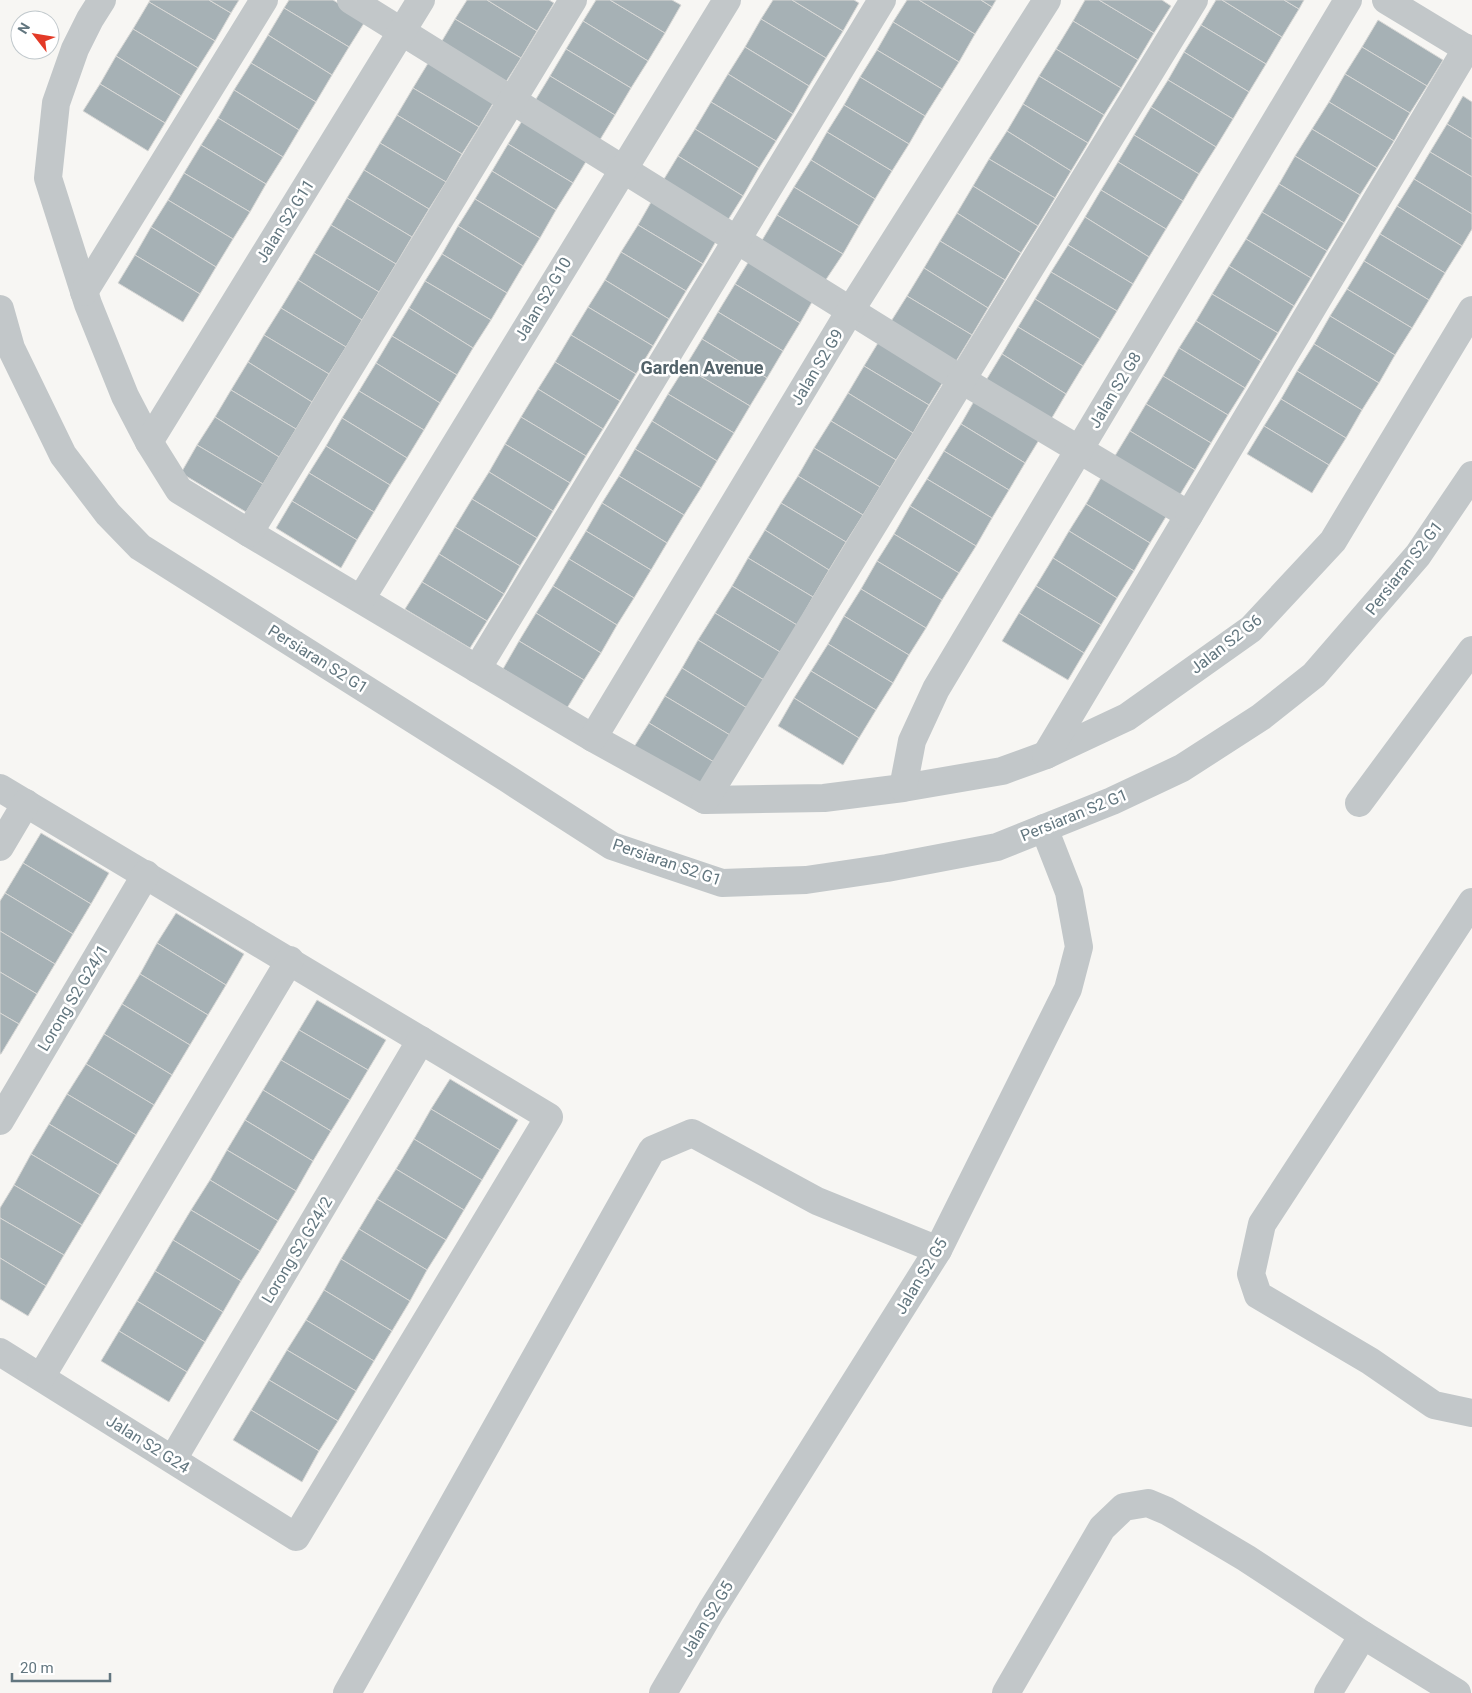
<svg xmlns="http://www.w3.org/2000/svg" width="1472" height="1693" font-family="Roboto,sans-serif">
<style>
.building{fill:#a6b1b5;stroke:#d8d8d6}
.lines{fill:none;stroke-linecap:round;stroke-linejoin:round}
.minor{stroke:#c2c7c9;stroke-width:28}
.labels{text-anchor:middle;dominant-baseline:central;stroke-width:5;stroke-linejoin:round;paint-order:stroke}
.street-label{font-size:16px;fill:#62767f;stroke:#fff}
.neighbourhood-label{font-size:18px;font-weight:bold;fill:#53636a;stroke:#fff}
</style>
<rect width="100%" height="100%" fill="#f7f6f3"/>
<g class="building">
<polygon points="150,0 209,0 231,13 215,41 149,2"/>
<polygon points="209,0 239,0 231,13"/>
<polygon points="289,0 333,0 366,20 349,47 284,8"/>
<polygon points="467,0 487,0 537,31 521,58 455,19"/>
<polygon points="487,0 549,0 554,3 537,31"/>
<polygon points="596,0 610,0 665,33 648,61 583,21"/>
<polygon points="610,0 672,0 681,5 665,33"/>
<polygon points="773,0 792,0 843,31 826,58 761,19"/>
<polygon points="792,0 854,0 859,3 843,31"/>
<polygon points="907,0 919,0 975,34 959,62 893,22"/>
<polygon points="919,0 981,0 992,7 975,34"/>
<polygon points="981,0 996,0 992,7"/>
<polygon points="1085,0 1099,0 1154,33 1138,60 1073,21"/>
<polygon points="1099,0 1162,0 1171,6 1154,33"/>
<polygon points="1216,0 1222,0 1282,37 1266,64 1201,25"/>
<polygon points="1222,0 1284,0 1299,9 1282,37"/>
<polygon points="1284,0 1304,0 1299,9"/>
<polygon points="149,2 215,41 198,68 133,29"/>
<polygon points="284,8 349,47 332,75 268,35"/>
<polygon points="455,19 521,58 504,85 439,46"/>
<polygon points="761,19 826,58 809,86 745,47"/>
<polygon points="1378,20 1443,60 1427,86 1362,47"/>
<polygon points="583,21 648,61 631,88 566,49"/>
<polygon points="1073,21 1138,60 1121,88 1056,49"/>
<polygon points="893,22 959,62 942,89 877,50"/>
<polygon points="1201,25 1266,64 1249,92 1184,52"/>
<polygon points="133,29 198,68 181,96 116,56"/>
<polygon points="268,35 332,75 316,102 251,63"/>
<polygon points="745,47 809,86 793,114 728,74"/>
<polygon points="1362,47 1427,86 1410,113 1345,74"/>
<polygon points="566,49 631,88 615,115 550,76"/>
<polygon points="1056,49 1121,88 1104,115 1039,76"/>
<polygon points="877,50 942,89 925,116 860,77"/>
<polygon points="1184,52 1249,92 1233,119 1168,80"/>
<polygon points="116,56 181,96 165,123 100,84"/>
<polygon points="430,60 495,100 479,127 413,88"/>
<polygon points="251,63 316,102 299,130 234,90"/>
<polygon points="728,74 793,114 776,141 711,102"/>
<polygon points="1345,74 1410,113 1394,141 1329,102"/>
<polygon points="550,76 615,115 598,143 533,104"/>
<polygon points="1039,76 1104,115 1088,143 1023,104"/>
<polygon points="860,77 925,116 909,144 844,105"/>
<polygon points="1168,80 1233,119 1216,147 1151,107"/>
<polygon points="100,84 165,123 148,151 83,111"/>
<polygon points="413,88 479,127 462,154 397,115"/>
<polygon points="234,90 299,130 283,157 218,118"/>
<polygon points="1463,96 1472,102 1472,139 1447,124"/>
<polygon points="711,102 776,141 759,168 695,129"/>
<polygon points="1329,102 1394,141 1377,168 1312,129"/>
<polygon points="1023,104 1088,143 1071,171 1007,131"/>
<polygon points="844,105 909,144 892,171 827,132"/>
<polygon points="1151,107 1216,147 1199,174 1134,135"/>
<polygon points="397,115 462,154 446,182 380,143"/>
<polygon points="525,116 590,155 573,183 508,144"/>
<polygon points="218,118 283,157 266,184 201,145"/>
<polygon points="1447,124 1472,139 1472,177 1430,152"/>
<polygon points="695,129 759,168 743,196 678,156"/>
<polygon points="1312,129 1377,168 1360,195 1295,156"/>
<polygon points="1007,131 1071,171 1055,198 989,159"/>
<polygon points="827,132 892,171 875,199 811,160"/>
<polygon points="1134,135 1199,174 1183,201 1118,162"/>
<polygon points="380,143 446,182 429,209 364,170"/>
<polygon points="508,144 573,183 556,210 492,171"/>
<polygon points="201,145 266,184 250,212 184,173"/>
<polygon points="1430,152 1472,177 1472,214 1414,179"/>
<polygon points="678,156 743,196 726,223 661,184"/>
<polygon points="1295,156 1360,195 1344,223 1279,184"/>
<polygon points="989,159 1055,198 1038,226 973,186"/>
<polygon points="811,160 875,199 859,226 794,187"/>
<polygon points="1118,162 1183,201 1166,229 1101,190"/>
<polygon points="364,170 429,209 412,237 347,198"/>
<polygon points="492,171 556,210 540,238 475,199"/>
<polygon points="184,173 250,212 233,239 168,200"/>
<polygon points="1414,179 1472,214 1472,229 1462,246 1397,206"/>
<polygon points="1279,184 1344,223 1327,251 1262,212"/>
<polygon points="973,186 1038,226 1021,253 957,213"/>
<polygon points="794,187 859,226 843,254 777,215"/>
<polygon points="1101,190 1166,229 1149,257 1085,217"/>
<polygon points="654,197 719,236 703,264 638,225"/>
<polygon points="347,198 412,237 396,264 331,225"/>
<polygon points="475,199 540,238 523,266 458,226"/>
<polygon points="168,200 233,239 216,267 151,227"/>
<polygon points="1397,206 1462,246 1445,273 1380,234"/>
<polygon points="1262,212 1327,251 1311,278 1246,239"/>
<polygon points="957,213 1021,253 1005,280 940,241"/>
<polygon points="777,215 843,254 825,281 761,242"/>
<polygon points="1085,217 1149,257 1133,284 1068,245"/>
<polygon points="331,225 396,264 379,292 314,253"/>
<polygon points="638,225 703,264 686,291 621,252"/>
<polygon points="458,226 523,266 507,293 442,254"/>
<polygon points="151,227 216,267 200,294 135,255"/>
<polygon points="1380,234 1445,273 1429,300 1364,261"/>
<polygon points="1246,239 1311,278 1294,306 1229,266"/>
<polygon points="940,241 1005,280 988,308 924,268"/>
<polygon points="1068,245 1133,284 1117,311 1051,272"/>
<polygon points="621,252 686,291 669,319 605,280"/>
<polygon points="314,253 379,292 362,320 298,280"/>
<polygon points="442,254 507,293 491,320 425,281"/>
<polygon points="135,255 200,294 183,322 118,283"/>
<polygon points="752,256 816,295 800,323 735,284"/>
<polygon points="1364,261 1429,300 1412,328 1347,289"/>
<polygon points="1229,266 1294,306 1278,333 1212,294"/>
<polygon points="924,268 988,308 972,335 907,296"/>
<polygon points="1051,272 1117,311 1100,339 1035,299"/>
<polygon points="298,280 362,320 346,347 281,308"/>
<polygon points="605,280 669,319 653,346 588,307"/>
<polygon points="425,281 491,320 473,348 409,308"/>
<polygon points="735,284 800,323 783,351 718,312"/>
<polygon points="1347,289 1412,328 1395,355 1330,316"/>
<polygon points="1212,294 1278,333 1261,361 1196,321"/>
<polygon points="907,296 972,335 955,363 890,323"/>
<polygon points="1035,299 1100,339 1083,366 1018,327"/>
<polygon points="588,307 653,346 636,374 571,335"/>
<polygon points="281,308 346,347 329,374 264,335"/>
<polygon points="409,308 473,348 457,375 392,336"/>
<polygon points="718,312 783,351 767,378 702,339"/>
<polygon points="1330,316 1395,355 1379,383 1314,344"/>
<polygon points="1196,321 1261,361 1245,388 1179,348"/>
<polygon points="1018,327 1083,366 1066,394 1002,354"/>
<polygon points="264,335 329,374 312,402 248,362"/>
<polygon points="571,335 636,374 620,401 555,362"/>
<polygon points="392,336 457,375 440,403 376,363"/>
<polygon points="881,338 946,377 929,405 864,366"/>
<polygon points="702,339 767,378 750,406 685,367"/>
<polygon points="1314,344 1379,383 1362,410 1297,371"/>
<polygon points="1179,348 1245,388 1228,415 1163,376"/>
<polygon points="1002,354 1066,394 1050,421 985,382"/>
<polygon points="248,362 312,402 296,429 231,390"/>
<polygon points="555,362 620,401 603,429 538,389"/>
<polygon points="376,363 440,403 424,430 359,391"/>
<polygon points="864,366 929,405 913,433 848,393"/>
<polygon points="685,367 750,406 734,433 668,394"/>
<polygon points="1297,371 1362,410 1346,438 1281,399"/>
<polygon points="1163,376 1228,415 1211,443 1146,404"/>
<polygon points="538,389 603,429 586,456 521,417"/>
<polygon points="231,390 296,429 279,457 215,417"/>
<polygon points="359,391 424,430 407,458 342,418"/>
<polygon points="848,393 913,433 896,460 831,421"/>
<polygon points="668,394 734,433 717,461 652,421"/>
<polygon points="977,396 1042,435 1025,463 961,424"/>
<polygon points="1281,399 1346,438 1329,465 1264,426"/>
<polygon points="1146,404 1211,443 1195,470 1130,431"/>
<polygon points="215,417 279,457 263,484 197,445"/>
<polygon points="521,417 586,456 570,483 505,444"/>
<polygon points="342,418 407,458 390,485 326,446"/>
<polygon points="652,421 717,461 701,488 635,449"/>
<polygon points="831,421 896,460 880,487 814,448"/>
<polygon points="961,424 1025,463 1009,490 944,451"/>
<polygon points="1264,426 1329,465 1312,493 1247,454"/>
<polygon points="1130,431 1195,470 1178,498 1113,459"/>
<polygon points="505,444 570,483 553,511 489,472"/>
<polygon points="197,445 263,484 246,512 181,473"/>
<polygon points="326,446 390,485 374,512 309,473"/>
<polygon points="814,448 880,487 863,515 798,476"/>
<polygon points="635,449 701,488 684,515 619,476"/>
<polygon points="944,451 1009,490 992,518 927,479"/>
<polygon points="489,472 553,511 537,538 472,499"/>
<polygon points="309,473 374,512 357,540 292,501"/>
<polygon points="619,476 684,515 667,543 602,503"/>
<polygon points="798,476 863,515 846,542 781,503"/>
<polygon points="1102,476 1167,515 1150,543 1086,504"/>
<polygon points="927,479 992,518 976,546 910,506"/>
<polygon points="472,499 537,538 520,566 455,527"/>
<polygon points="292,501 357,540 341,568 276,528"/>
<polygon points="602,503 667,543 651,570 586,531"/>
<polygon points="781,503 846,542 829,570 765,530"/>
<polygon points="1086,504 1150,543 1134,571 1069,531"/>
<polygon points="910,506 976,546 959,573 894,534"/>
<polygon points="455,527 520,566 504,594 439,554"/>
<polygon points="765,530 829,570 813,597 748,558"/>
<polygon points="586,531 651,570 634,598 569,559"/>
<polygon points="1069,531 1134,571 1117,598 1053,558"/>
<polygon points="894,534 959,573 942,600 877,561"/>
<polygon points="439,554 504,594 487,621 422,582"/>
<polygon points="748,558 813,597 797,625 732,586"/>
<polygon points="1053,558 1117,598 1101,625 1036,586"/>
<polygon points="569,559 634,598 617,625 553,586"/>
<polygon points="877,561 942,600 926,628 861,589"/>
<polygon points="422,582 487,621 470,648 405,609"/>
<polygon points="553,586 617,625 601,653 536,613"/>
<polygon points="732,586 797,625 780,652 715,613"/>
<polygon points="1036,586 1101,625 1084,653 1019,613"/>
<polygon points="861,589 926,628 909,655 844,616"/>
<polygon points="536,613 601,653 584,680 519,641"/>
<polygon points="715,613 780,652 764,680 698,640"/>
<polygon points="1019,613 1084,653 1068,680 1002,641"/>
<polygon points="844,616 909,655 893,683 828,644"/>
<polygon points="698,640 764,680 747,708 682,668"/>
<polygon points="519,641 584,680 567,708 503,669"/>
<polygon points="828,644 893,683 876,710 811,671"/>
<polygon points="682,668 747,708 730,735 665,696"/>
<polygon points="811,671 876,710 859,738 794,698"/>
<polygon points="665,696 730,735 714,762 649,723"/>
<polygon points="794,698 859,738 843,765 778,726"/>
<polygon points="649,723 714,762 697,790 632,750"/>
<polygon points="41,833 109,873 91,904 23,863"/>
<polygon points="23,863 91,904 73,934 5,893"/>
<polygon points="5,893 73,934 55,964 0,931 0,901"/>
<polygon points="176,913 244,954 226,985 157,943"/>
<polygon points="0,931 55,964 37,994 0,972"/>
<polygon points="157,943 226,985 208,1015 140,974"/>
<polygon points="0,972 37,994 19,1024 0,1013"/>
<polygon points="140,974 208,1015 190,1045 122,1004"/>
<polygon points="317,1000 386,1040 368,1070 299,1030"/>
<polygon points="122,1004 190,1045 172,1075 104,1034"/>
<polygon points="0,1013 19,1024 1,1054 0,1054"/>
<polygon points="299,1030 368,1070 350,1100 281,1060"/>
<polygon points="104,1034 172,1075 154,1105 86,1064"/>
<polygon points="281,1060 350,1100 331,1131 263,1090"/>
<polygon points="86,1064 154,1105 136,1135 67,1094"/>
<polygon points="450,1079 518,1120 500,1150 431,1109"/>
<polygon points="263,1090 331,1131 313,1161 245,1120"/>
<polygon points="67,1094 136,1135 118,1165 49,1124"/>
<polygon points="431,1109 500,1150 482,1180 414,1139"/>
<polygon points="245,1120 313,1161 296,1191 227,1150"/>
<polygon points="49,1124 118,1165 100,1195 31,1154"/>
<polygon points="414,1139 482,1180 464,1210 396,1169"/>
<polygon points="227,1150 296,1191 278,1221 210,1180"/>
<polygon points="31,1154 100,1195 82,1225 14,1185"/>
<polygon points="396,1169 464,1210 446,1240 377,1199"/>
<polygon points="210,1180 278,1221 260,1251 191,1210"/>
<polygon points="14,1185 82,1225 64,1255 0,1218 0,1208"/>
<polygon points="377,1199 446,1240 427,1270 359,1229"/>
<polygon points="191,1210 260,1251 241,1281 173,1240"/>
<polygon points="0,1218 64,1255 46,1286 0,1258"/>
<polygon points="359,1229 427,1270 410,1301 341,1259"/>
<polygon points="173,1240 241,1281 223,1312 155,1271"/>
<polygon points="0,1258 46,1286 28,1316 0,1299"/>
<polygon points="341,1259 410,1301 392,1331 324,1290"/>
<polygon points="155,1271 223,1312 205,1342 137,1301"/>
<polygon points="324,1290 392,1331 374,1361 306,1320"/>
<polygon points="137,1301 205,1342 187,1372 119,1331"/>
<polygon points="306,1320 374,1361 356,1391 287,1350"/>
<polygon points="119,1331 187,1372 169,1402 101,1361"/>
<polygon points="287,1350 356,1391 338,1421 269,1380"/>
<polygon points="269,1380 338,1421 319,1451 251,1410"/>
<polygon points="251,1410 319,1451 302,1482 233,1440"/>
</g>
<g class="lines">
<g class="minor">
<polyline points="102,0 90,19 75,49 56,103 48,178 88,304 125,396 149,442 179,490 249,533 593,738 705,800 824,798 903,788 1002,771 1046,755 1127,717 1251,629 1333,541 1472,310"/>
<polyline points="351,0 962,380 1189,515 1046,755"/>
<polyline points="1386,0 1472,52"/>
<polyline points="84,292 264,0"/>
<polyline points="0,309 11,348 63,455 108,514 140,547 508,779 612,846 722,883 806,880 887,868 997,847 1112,801 1182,768 1261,717 1314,675 1418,555 1472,475"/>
<polyline points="149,442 421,0"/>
<polyline points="1189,515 1467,48"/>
<polyline points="249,533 573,0"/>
<polyline points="361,599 727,0"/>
<polyline points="477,669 882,0"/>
<polyline points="593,738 850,311 1047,0"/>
<polyline points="0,788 549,1117 296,1537 0,1352"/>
<polyline points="903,788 912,741 936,689 1348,0"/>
<polyline points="705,800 1194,0"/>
<polyline points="1359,803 1472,650"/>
<polyline points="0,847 26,803"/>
<polyline points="1472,902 1262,1224 1251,1274 1258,1295 1370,1361 1434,1405 1472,1413"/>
<polyline points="0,1121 146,874"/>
<polyline points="41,1377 290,960"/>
<polyline points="173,1459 421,1040"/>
<polyline points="347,1693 652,1150 692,1133 817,1201 938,1250"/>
<polyline points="663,1693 711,1611 938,1250 1068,989 1079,947 1069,892 1044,828"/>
<polyline points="1006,1693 1102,1528 1124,1507 1148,1503 1167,1511 1246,1558 1363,1635 1457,1693"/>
<polyline points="1328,1693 1363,1635"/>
</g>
</g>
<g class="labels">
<g class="street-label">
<text transform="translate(285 221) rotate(-58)">Jalan S2 G11</text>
<text transform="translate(543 299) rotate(-59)">Jalan S2 G10</text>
<text transform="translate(817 367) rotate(-59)">Jalan S2 G9</text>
<text transform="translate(1115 390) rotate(-59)">Jalan S2 G8</text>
<text transform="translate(1404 568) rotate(-52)">Persiaran S2 G1</text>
<text transform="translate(1226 644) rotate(-38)">Jalan S2 G6</text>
<text transform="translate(318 659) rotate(32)">Persiaran S2 G1</text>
<text transform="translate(1074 815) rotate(-22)">Persiaran S2 G1</text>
<text transform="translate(667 862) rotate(19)">Persiaran S2 G1</text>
<text transform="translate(73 998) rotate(-59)">Lorong S2 G24/1</text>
<text transform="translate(297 1250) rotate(-59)">Lorong S2 G24/2</text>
<text transform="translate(921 1276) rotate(-59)">Jalan S2 G5</text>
<text transform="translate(148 1444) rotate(32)">Jalan S2 G24</text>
<text transform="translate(707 1619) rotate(-59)">Jalan S2 G5</text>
</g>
<g class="neighbourhood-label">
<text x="702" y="367">Garden Avenue</text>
</g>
</g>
<g transform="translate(35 35) rotate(301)"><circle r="24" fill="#ffffff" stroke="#c0c8cc"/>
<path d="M0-4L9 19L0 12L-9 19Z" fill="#e33a27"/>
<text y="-8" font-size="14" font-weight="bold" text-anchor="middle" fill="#62767f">N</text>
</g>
<path d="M12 1673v8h98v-8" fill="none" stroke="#62767f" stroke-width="2.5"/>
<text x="20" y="1673" font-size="15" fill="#62767f" stroke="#ffffff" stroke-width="4" paint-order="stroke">20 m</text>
</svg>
